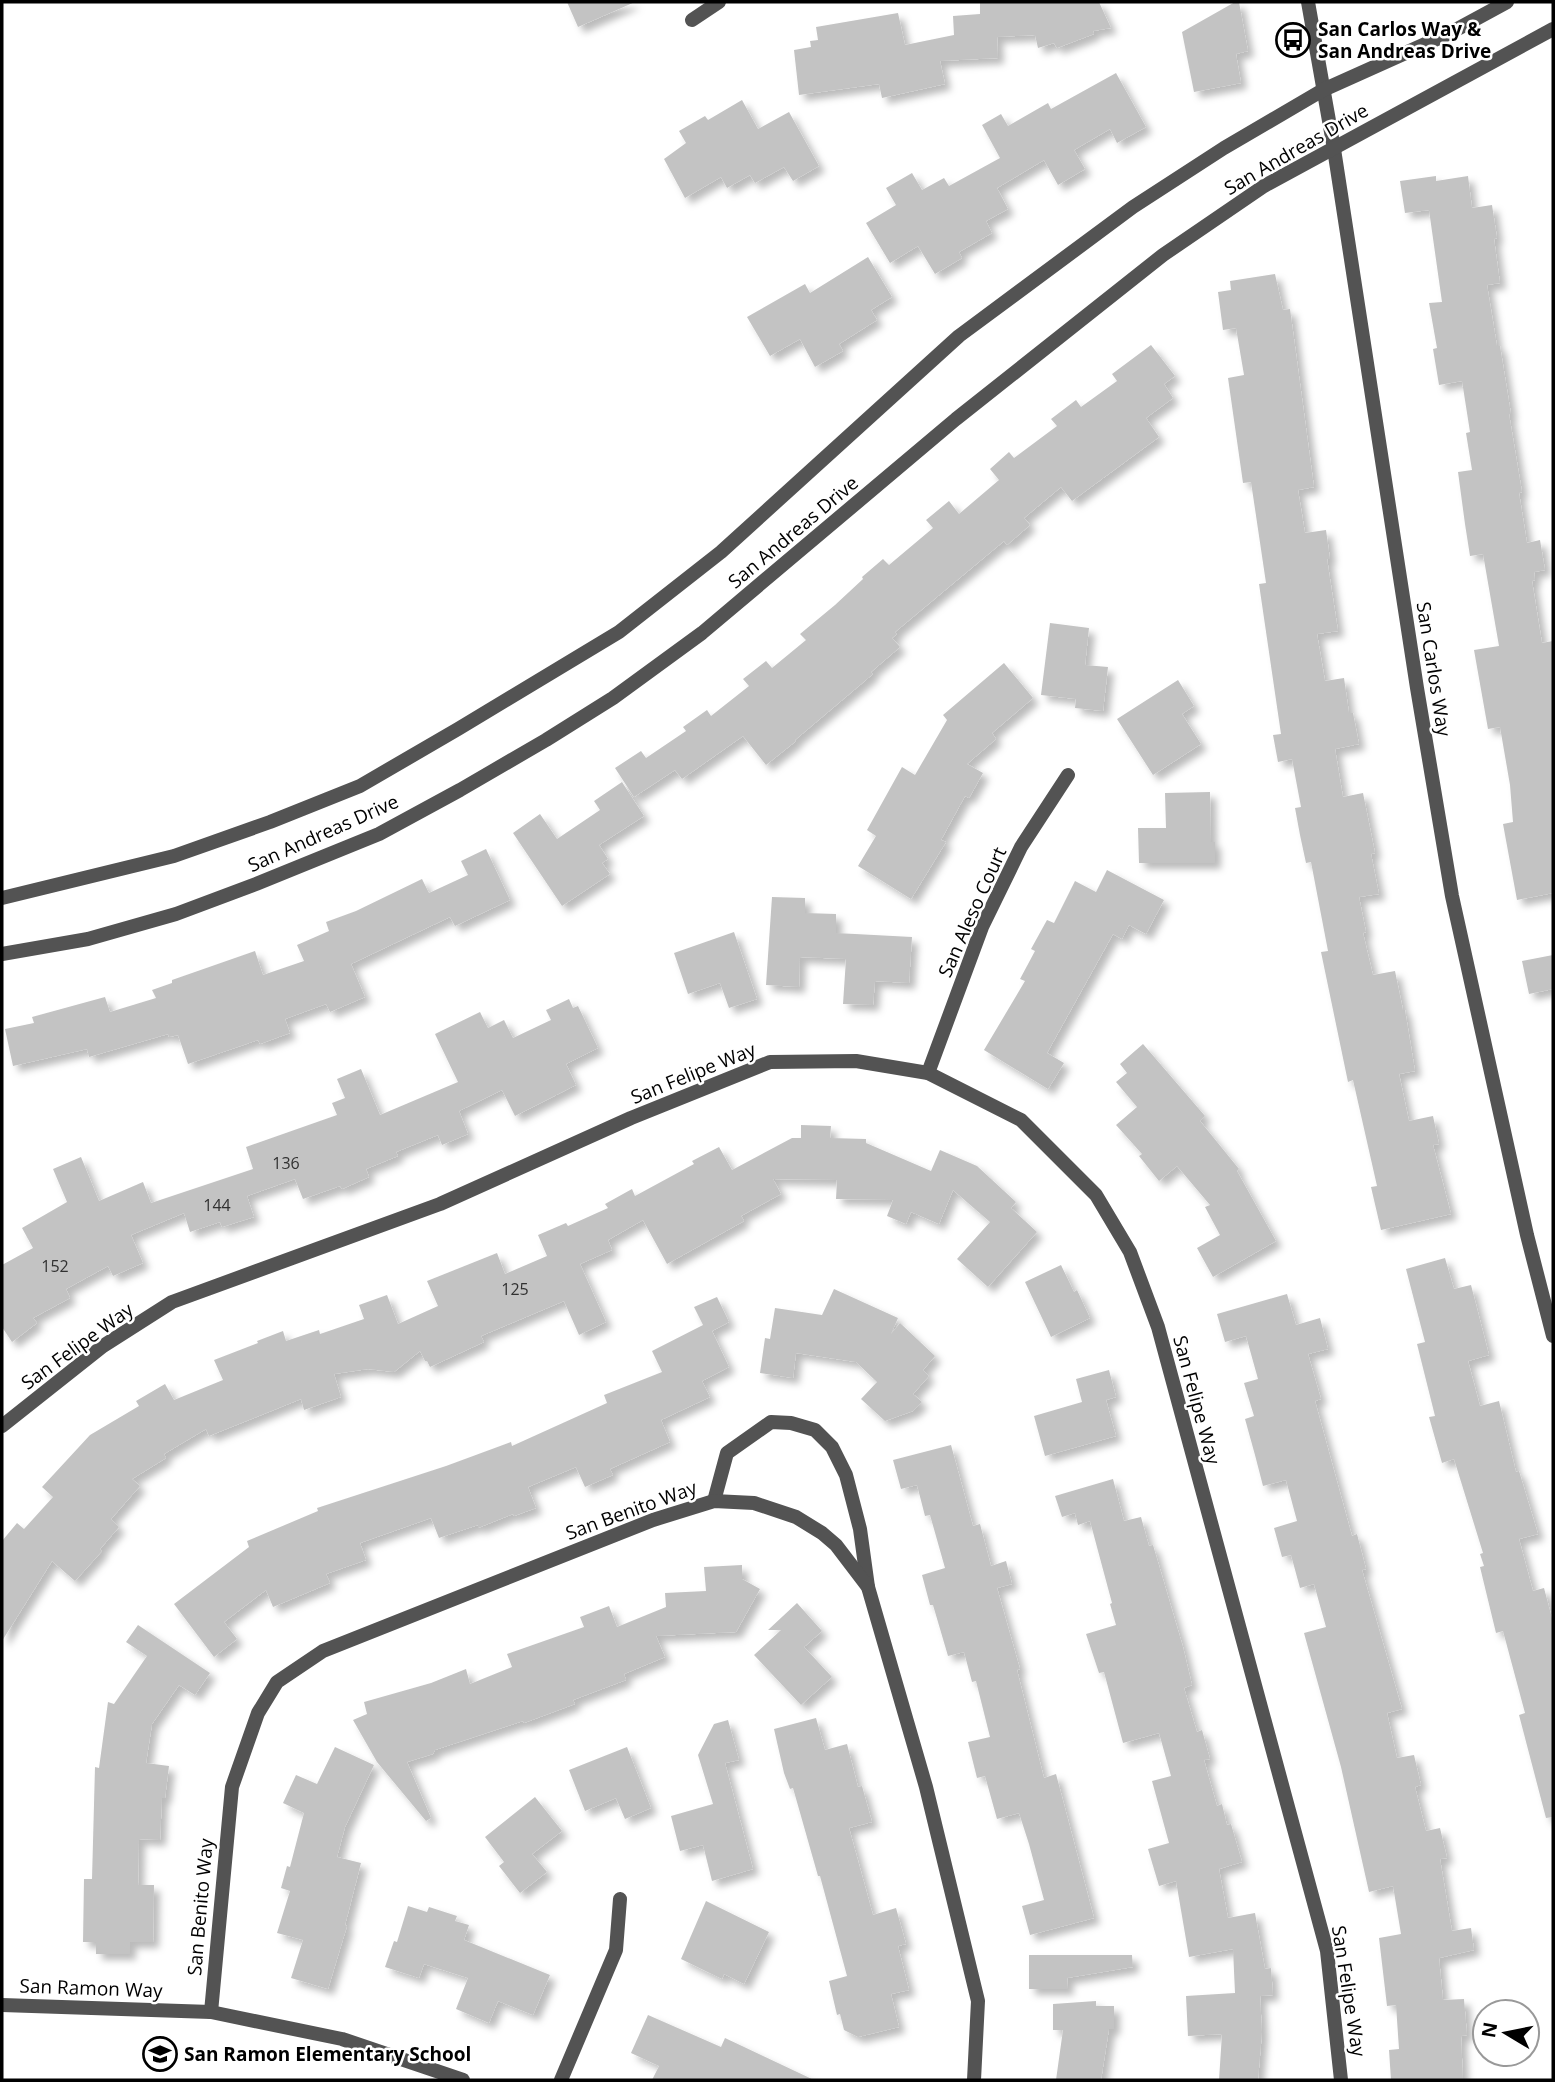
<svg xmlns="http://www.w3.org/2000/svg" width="1555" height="2082" font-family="'Open Sans',sans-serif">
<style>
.building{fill:#c3c3c3;filter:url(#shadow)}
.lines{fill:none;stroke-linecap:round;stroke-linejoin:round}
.lane{stroke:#535353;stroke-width:14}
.street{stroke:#535353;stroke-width:14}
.labels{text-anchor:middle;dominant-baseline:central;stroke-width:5;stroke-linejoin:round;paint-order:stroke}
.number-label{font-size:16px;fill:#313131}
.poi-label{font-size:19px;font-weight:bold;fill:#000;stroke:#fff;text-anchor:start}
.street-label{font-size:19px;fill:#000;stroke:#fff}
</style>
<defs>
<filter id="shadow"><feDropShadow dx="6" dy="6" stdDeviation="3.5" flood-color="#0004"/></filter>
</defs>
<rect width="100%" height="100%" fill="#fff"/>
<g class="building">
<polygon points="567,2 635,2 578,27"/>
<polygon points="980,2 1099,2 1111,28 1093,31 1094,34 1057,48 1054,43 1038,48 1035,35 997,37 998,58 940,61 945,84 882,98 879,84 799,95 794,50 811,47 810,41 818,40 816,27 898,13 905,45 954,35 953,16 980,14"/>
<polygon points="1235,2 1239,2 1248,51 1236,54 1241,83 1194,92 1182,32"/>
<polygon points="1116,73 1146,127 1117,143 1110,129 1074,150 1085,169 1058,185 1044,160 997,188 1008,209 986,221 992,233 959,252 962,258 935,274 918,246 890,263 866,223 896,205 886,188 912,173 922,190 944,178 949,186 1000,158 982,125 1001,114 1008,126 1048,103 1051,109"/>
<polygon points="742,100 758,129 789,112 819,166 793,181 784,167 755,183 750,175 727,188 721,177 685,198 664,159 686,143 679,131 705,116 708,120"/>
<polygon points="1436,176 1436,181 1468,176 1472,208 1492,205 1497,238 1494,239 1500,283 1487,285 1497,346 1500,346 1511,414 1509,414 1522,492 1519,493 1527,543 1540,540 1545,570 1534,572 1535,580 1532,581 1542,643 1553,641 1553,893 1517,900 1503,824 1513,822 1510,785 1500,727 1488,729 1474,650 1499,646 1483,554 1470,556 1465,524 1458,472 1472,470 1466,433 1470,432 1462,381 1439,385 1433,349 1437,348 1429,303 1442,302 1429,210 1405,213 1400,181"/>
<polygon points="868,257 892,297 871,310 877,320 839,344 843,351 815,367 800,339 770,356 747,317 805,284 810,293"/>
<polygon points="1275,274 1283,310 1290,309 1314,487 1298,490 1305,533 1326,530 1330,559 1327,559 1338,631 1317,634 1325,681 1344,678 1349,713 1353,713 1359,744 1335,749 1343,797 1363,793 1375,853 1371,854 1379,894 1359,897 1366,932 1363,933 1373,975 1395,971 1403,1010 1405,1010 1415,1071 1399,1074 1409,1121 1433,1116 1439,1144 1433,1145 1451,1214 1381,1230 1371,1187 1377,1186 1353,1080 1348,1082 1321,952 1328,951 1311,862 1306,863 1300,835 1295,808 1301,807 1292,759 1278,762 1273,735 1281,734 1259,584 1266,583 1251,482 1243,483 1228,378 1244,375 1236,328 1223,330 1218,292 1231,290 1230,281"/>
<polygon points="1151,345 1175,376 1164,384 1173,398 1146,418 1159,437 1072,501 1061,487 1024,518 1030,525 1007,545 1004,541 895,632 897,634 892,638 900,647 871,672 873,674 795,740 796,741 766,765 743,736 682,779 675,770 634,797 615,768 641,751 646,758 686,731 683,727 707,710 711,716 749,686 743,679 766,661 772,668 806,640 800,634 835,605 863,579 862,577 883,559 889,565 933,528 926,520 949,501 959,514 999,480 990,469 1009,452 1014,458 1057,426 1051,419 1076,400 1081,407 1117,381 1112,374"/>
<polygon points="1050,623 1089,628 1085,665 1108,667 1103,711 1075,708 1076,699 1041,695"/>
<polygon points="1004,663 1033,698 992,733 996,739 967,764 983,773 969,798 965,796 941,840 946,842 911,899 858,866 876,836 867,830 902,767 915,775 947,720 943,715"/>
<polygon points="1178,680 1194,706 1182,714 1201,744 1153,775 1117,719"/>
<polygon points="622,782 644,816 599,845 608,859 602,863 610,874 562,906 513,833 540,814 557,839 600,810 594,801"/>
<polygon points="1210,792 1211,842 1215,842 1215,863 1139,863 1138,828 1166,828 1165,793"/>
<polygon points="486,849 510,900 455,926 450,917 351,964 365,997 330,1012 326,1004 285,1019 290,1033 260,1044 258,1040 188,1064 178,1035 169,1037 168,1034 89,1057 87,1049 13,1066 5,1029 34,1023 32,1017 105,997 110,1012 156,998 152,990 172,983 172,980 255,951 263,975 304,961 297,945 329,931 326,922 356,911 422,879 429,893 468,875 461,861"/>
<polygon points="1107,870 1164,900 1146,934 1129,925 1122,939 1113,934 1047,1053 1064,1063 1048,1089 984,1050 1025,981 1020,979 1035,951 1031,949 1047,920 1054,923 1075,881 1096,892"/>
<polygon points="772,897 805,898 805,913 836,914 836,933 912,937 909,983 875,981 873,1005 843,1004 846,959 800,957 799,987 766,985"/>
<polygon points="734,932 757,999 729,1008 720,983 688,994 674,953"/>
<polygon points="1553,955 1553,989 1529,994 1522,961"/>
<polygon points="569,999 573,1008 578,1006 598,1048 566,1064 576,1085 515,1116 502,1090 459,1111 468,1134 442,1145 438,1135 396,1152 398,1156 366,1169 369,1177 342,1189 340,1186 303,1199 295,1179 247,1196 254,1217 222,1227 220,1222 190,1232 184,1213 131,1235 143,1263 113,1276 108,1266 66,1289 70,1298 33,1318 37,1323 12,1342 2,1327 2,1265 33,1248 22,1228 67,1202 53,1169 81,1157 99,1201 143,1182 151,1203 253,1169 246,1147 337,1115 332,1103 345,1098 337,1079 361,1069 380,1115 458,1082 435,1034 480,1012 488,1028 504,1020 513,1038 551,1020 546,1010"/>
<polygon points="1143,1044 1205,1116 1200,1121 1239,1169 1237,1171 1276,1241 1213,1277 1197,1248 1220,1235 1205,1207 1210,1205 1177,1166 1159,1181 1139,1156 1142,1154 1116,1125 1137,1107 1116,1082 1127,1073 1120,1064"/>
<polygon points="801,1125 831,1126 830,1138 866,1139 866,1143 931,1171 940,1150 977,1166 1016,1202 1011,1208 1037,1232 988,1287 957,1259 990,1222 953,1190 939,1224 911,1212 906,1224 887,1216 893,1200 836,1199 837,1180 773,1179 781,1194 741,1216 744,1221 667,1264 643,1220 608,1240 612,1250 580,1264 606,1322 579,1335 564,1301 481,1336 484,1342 430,1367 427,1361 425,1361 420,1351 394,1372 368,1369 334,1374 341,1397 304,1410 301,1399 209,1436 206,1429 164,1454 166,1458 132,1479 140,1486 111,1519 119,1527 100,1549 102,1551 75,1581 52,1561 2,1641 2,1541 17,1523 24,1529 53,1497 42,1487 90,1435 139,1406 136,1401 165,1384 174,1400 223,1380 214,1360 258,1343 257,1341 283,1331 286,1341 319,1330 320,1334 364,1319 359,1305 387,1295 398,1324 438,1306 427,1281 497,1253 505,1274 547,1256 538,1235 566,1223 568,1226 608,1208 605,1204 632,1189 635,1196 694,1164 692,1161 719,1147 732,1170 792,1138 801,1138"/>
<polygon points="1445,1258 1454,1289 1471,1285 1489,1355 1468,1361 1480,1406 1499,1401 1516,1472 1519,1471 1538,1534 1519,1539 1533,1591 1544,1588 1553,1622 1553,1817 1546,1818 1519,1715 1525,1713 1503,1631 1496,1633 1480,1567 1484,1566 1480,1554 1483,1553 1454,1459 1442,1463 1429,1417 1435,1416 1417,1344 1425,1342 1406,1269"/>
<polygon points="1061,1265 1074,1292 1077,1290 1090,1318 1051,1337 1025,1282"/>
<polygon points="834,1289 898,1318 891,1334 900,1323 935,1356 923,1370 929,1376 913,1394 922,1402 913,1411 885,1421 861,1399 877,1382 856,1362 796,1353 793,1378 760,1373 765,1338 770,1339 775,1308 822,1315"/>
<polygon points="1287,1294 1296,1325 1320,1318 1328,1349 1308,1354 1321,1399 1315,1401 1352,1536 1357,1534 1366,1569 1362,1570 1402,1709 1387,1713 1397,1758 1414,1755 1421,1785 1415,1787 1426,1831 1440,1828 1447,1858 1440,1859 1452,1931 1471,1928 1474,1950 1439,1958 1443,2000 1464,1999 1467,2035 1461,2036 1463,2080 1391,2080 1389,2050 1399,2049 1396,2005 1387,2006 1379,1938 1401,1934 1393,1886 1369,1892 1341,1767 1304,1633 1326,1627 1314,1584 1300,1588 1291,1555 1282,1557 1274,1528 1297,1521 1286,1480 1263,1486 1255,1455 1245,1419 1254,1416 1244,1383 1258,1379 1246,1336 1225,1342 1217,1314"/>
<polygon points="717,1297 729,1322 712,1331 729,1367 702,1381 710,1397 661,1420 670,1442 610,1469 613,1475 585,1487 576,1467 528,1487 536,1508 514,1516 513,1514 478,1528 478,1525 439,1538 431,1518 360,1543 366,1560 326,1574 330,1583 273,1607 266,1590 224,1622 237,1639 214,1657 174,1604 249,1547 247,1541 318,1511 317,1508 446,1466 511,1442 512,1446 607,1403 604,1395 662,1372 652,1351 703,1325 694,1307"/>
<polygon points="1109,1370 1116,1397 1106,1400 1116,1436 1045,1456 1034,1416 1082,1402 1076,1379"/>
<polygon points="951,1445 973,1526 980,1524 991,1566 1006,1561 1012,1584 997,1588 1020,1669 1017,1670 1044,1778 1056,1774 1094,1918 1030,1935 1022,1906 1044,1900 1029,1844 1019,1813 997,1819 985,1776 977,1778 968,1742 990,1737 976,1681 972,1682 964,1652 948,1656 933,1605 930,1605 922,1575 945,1568 930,1515 925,1516 917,1485 901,1489 893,1460"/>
<polygon points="1113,1479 1124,1521 1141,1517 1149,1546 1153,1545 1183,1647 1192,1685 1184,1688 1197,1732 1202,1730 1210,1759 1204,1760 1217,1806 1222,1804 1227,1825 1231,1824 1242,1862 1219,1869 1228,1918 1255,1913 1265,1969 1271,1968 1273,1995 1260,1996 1262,2032 1258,2080 1219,2080 1222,2034 1188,2036 1186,1996 1235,1993 1233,1949 1189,1957 1176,1881 1159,1886 1148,1849 1169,1843 1152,1781 1171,1776 1159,1733 1123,1743 1104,1672 1099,1673 1086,1634 1116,1625 1110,1604 1112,1603 1090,1521 1078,1525 1075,1513 1062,1517 1055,1496"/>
<polygon points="742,1565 742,1579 760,1589 736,1632 656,1636 665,1657 624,1674 626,1680 573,1700 575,1704 524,1723 523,1721 435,1750 433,1754 407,1762 431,1818 426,1821 377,1762 353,1720 367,1714 364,1702 431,1683 466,1669 470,1684 512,1667 507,1654 584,1627 580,1617 609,1606 617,1627 666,1607 665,1593 706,1591 704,1567"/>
<polygon points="797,1603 822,1631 804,1647 832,1677 801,1705 754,1655 781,1630 768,1630"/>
<polygon points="138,1625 210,1673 195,1695 179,1685 152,1724 146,1763 169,1766 165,1798 162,1798 160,1840 139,1839 138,1885 154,1885 153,1942 130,1942 130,1954 96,1954 96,1942 83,1942 84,1879 92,1879 95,1767 99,1768 108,1702 114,1704 147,1656 126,1642"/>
<polygon points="816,1718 825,1750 847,1744 858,1787 862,1786 872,1822 849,1828 873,1915 896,1908 906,1944 898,1946 909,1990 891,1994 899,2027 858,2037 844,2030 840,2014 837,2015 829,1981 847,1976 820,1876 818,1876 793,1788 790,1789 784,1773 774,1729"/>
<polygon points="728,1720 739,1760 725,1763 753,1869 712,1881 703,1845 680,1851 671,1816 713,1804 698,1755 714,1724"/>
<polygon points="335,1747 374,1765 345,1827 337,1857 361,1863 345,1925 347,1926 328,1989 291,1978 303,1940 277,1933 290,1891 281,1888 287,1866 290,1867 304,1813 283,1803 296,1775 317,1784"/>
<polygon points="627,1747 651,1808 625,1819 616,1798 585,1811 569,1770"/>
<polygon points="535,1797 562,1831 532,1854 547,1872 520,1893 499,1866 504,1862 485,1837"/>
<polygon points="706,1901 769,1932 744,1984 724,1974 722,1979 681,1959"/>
<polygon points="408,1906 427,1912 429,1907 457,1916 455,1921 469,1925 464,1940 550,1975 533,2015 498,2001 489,2023 456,2009 468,1978 424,1964 419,1978 385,1967 394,1941 397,1942"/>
<polygon points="1029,1955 1132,1955 1133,1967 1067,1978 1068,1989 1029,1989"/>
<polygon points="1096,2001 1096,2006 1114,2006 1114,2029 1109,2029 1101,2080 1056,2080 1063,2030 1053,2030 1053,2004"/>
<polygon points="648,2015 721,2047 725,2038 814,2080 652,2080 659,2066 631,2053"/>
</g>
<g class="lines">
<polyline class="lane" points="714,1501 727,1453 771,1422 791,1423 815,1430 832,1447 846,1475 860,1529 868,1587"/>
<g class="street">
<polyline points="1308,2 1334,149 1417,688 1452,896 1527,1235 1553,1336"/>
<polyline points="692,20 719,2"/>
<polyline points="2,898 174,856 270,822 360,786 458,729 619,632 721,552 959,336 1133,207 1224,148 1323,90 1450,33 1507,2"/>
<polyline points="2,954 88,939 176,914 256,884 379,834 460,790 546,740 613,698 702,633 956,419 1163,255 1264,186 1553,29"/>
<polyline points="928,1073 982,927 1021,847 1068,775"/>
<polyline points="2,1426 103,1346 172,1302 440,1204 631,1118 770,1062 856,1061 928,1073 1021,1120 1096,1195 1130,1252 1158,1327 1327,1951 1341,2080"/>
<polyline points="2,2005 211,2012 342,2039 463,2080"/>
<polyline points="211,2012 232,1787 258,1713 277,1682 323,1651 653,1520 714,1501 754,1503 796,1517 822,1533 836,1545 868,1587 926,1787 978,2001 974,2080"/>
<polyline points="561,2080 616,1950 620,1899"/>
</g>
</g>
<defs>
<g id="bus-ring" transform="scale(1.75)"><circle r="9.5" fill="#fff" stroke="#000" stroke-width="1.5"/><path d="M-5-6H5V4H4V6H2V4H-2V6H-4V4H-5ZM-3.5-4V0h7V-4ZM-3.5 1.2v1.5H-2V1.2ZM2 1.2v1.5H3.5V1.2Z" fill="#000"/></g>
<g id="school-ring" transform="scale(1.75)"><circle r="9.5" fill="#fff" stroke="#000" stroke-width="1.5"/><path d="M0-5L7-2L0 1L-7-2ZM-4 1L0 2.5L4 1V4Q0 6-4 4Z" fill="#000"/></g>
</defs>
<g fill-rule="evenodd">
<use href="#bus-ring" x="1293" y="40"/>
<use href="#school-ring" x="160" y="2054"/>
</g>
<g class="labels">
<g class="number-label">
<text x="286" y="1163">136</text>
<text x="217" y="1205">144</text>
<text x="55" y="1266">152</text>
<text x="515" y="1289">125</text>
</g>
<g class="poi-label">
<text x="1318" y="29">San Carlos Way &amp;<tspan x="1318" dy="22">San Andreas Drive</tspan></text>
<text x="184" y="2054">San Ramon Elementary School</text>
</g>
<g class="street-label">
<text transform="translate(1296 149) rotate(-30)">San Andreas Drive</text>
<text transform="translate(793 532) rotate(-40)">San Andreas Drive</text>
<text transform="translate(1434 669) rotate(81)">San Carlos Way</text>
<text transform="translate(323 833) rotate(-24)">San Andreas Drive</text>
<text transform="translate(972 912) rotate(-66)">San Aleso Court</text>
<text transform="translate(693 1073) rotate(-22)">San Felipe Way</text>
<text transform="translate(77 1346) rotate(-36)">San Felipe Way</text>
<text transform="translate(1197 1400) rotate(75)">San Felipe Way</text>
<text transform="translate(631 1510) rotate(-20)">San Benito Way</text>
<text transform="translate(200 1907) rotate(-85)">San Benito Way</text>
<text transform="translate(91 1988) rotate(2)">San Ramon Way</text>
<text transform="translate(1349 1991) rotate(81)">San Felipe Way</text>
</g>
</g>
<rect width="1555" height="2082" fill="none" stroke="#000000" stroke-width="7"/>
<g transform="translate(1506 2033) rotate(280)"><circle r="33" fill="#ffffff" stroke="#999999" stroke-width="2"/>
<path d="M0-5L12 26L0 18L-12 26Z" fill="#000000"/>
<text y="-10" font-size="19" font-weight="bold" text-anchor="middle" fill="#000000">N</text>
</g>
</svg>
